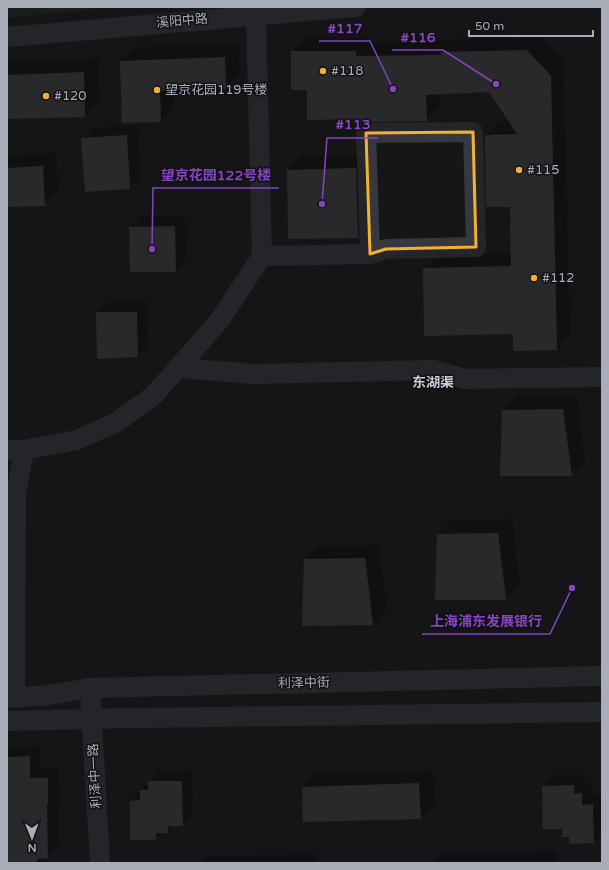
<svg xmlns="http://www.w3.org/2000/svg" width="609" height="870" font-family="'Varela Round','Noto Sans SC',sans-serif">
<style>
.green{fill:#1e261f}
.shadow{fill:#0007}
.building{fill:#404145}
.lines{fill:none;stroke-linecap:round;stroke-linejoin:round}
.minor{stroke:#37383d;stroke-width:20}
.marked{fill:none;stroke:#f2b134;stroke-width:3;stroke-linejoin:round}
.poi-dot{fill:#f2b134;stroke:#111113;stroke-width:1.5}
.labels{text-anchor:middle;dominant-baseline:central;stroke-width:3;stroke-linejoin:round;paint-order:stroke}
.street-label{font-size:13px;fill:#a8adb8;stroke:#111113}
.poi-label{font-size:13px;fill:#a8adb8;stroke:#111113;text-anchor:start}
.neighbourhood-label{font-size:14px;font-weight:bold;fill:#c9ccd4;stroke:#111113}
.leader{fill:none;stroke:#8446be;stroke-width:1.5}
.callout-dot{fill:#8446be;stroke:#111113;stroke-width:1.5}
.callout-label{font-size:14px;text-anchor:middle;font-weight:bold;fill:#8446be;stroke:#111113;stroke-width:3;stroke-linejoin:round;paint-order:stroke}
</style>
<rect width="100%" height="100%" fill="#161618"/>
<polygon class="green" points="7,7 113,7 7,18"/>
<g class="shadow">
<polygon points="369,37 369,42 453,41 456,39 541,37 564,62 570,335 557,349 514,333 424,268 438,254 512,253 511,206 486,135 500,121 509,121 489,91 440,93 440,106 426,120 361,118 308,89 292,52 306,38"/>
<polygon points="239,44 240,74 226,88 174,90 174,107 160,121 121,61 135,47"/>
<polygon points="98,58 99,102 85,116 7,118 7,62"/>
<polygon points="137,125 140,177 130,188 82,139 93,128"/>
<polygon points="56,153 58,191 44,205 7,206 7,155"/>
<polygon points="369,155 372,223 358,237 288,170 302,156"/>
<polygon points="141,216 185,216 186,260 175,271 130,227"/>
<polygon points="147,301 148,346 138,356 97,313 108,302"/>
<polygon points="577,395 585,461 571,475 503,410 517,396"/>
<polygon points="512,519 520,585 506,599 436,599 438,534 452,520"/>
<polygon points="379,545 387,610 373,624 303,625 305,560 319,546"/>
<polygon points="40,746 40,768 58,768 59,792 57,794 59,846 47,858 48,863 19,863 19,860 7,861 7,747"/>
<polygon points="192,770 193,814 182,825 175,825 168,832 162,832 156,839 131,801 160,771"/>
<polygon points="433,770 434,804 420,818 303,787 317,773"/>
<polygon points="554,775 585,775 585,783 592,783 592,794 602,794 602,834 594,842 570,836 563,828 543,786"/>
<polygon points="558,850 558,863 431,863 442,852"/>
<polygon points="318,854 319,863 201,863 208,856"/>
</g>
<g class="building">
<polygon points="527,50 551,76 557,350 513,351 513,334 424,336 423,268 511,266 510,207 486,207 485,135 517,134 489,92 426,95 427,121 366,122 360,123 360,119 307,120 307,90 291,90 291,51 356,51 356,56 441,55 441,52"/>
<polygon points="225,57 226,89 160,91 161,122 122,123 120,61"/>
<polygon points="84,72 85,117 7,119 7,75"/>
<polygon points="127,135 130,189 85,192 81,138"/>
<polygon points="43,166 45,206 7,207 7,168"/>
<polygon points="356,168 358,238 288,239 287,170"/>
<polygon points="175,226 176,272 130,272 129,227"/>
<polygon points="96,312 137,312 138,357 97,359"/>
<polygon points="563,409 572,476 500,476 502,410"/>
<polygon points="498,533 506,600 435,600 437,534"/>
<polygon points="365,558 373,625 302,626 304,559"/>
<polygon points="30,756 30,778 48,778 48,804 47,804 48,858 37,859 37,863 7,862 7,757"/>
<polygon points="148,781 182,781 183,826 168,826 168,833 156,833 156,840 130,840 130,801 140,800 140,790 148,790"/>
<polygon points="419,783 421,819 303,822 302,787"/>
<polygon points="574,785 574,794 582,793 582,805 593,804 594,843 569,844 569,837 562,837 562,829 543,829 542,786"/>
</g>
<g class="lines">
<g class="minor">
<polyline points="7,37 356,7"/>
<polyline points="262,256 370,254 386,249 476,247 473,132 366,133 370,254"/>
<polyline points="179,368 254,374 433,370 465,379 602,377"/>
<polyline points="7,450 24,450 77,440 117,422 154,395 219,321 262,256 256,14"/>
<polyline points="90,688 100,863"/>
<polyline points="7,698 49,695 90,688 602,676"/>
<polyline points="15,698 16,493 24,450"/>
<polyline points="7,721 133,718 602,712"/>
</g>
</g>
<path d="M0 0H609V870H0ZM473 132 476 247 386 249 370 254 366 133Z" fill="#161618" fill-opacity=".55" fill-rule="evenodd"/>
<path class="marked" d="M473 132 476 247 386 249 370 254 366 133Z"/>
<g class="poi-dot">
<circle cx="323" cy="71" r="4"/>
<circle cx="157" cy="90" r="4"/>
<circle cx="46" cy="96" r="4"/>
<circle cx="519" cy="170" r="4"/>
<circle cx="534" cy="278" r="4"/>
</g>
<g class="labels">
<g class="street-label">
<text transform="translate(182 21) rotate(-5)">溪阳中路</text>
<text transform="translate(304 683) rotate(-1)">利泽中街</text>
<text transform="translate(95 776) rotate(-93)">利泽中一路</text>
</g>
<g class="poi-label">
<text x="331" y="71">#118</text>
<text x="165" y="90">望京花园119号楼</text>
<text x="54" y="96">#120</text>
<text x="527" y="170">#115</text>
<text x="542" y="278">#112</text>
</g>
<g class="neighbourhood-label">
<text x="433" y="382">东湖渠</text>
</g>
</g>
<path class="leader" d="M393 89L370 41H319M496 84L443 50H392M322 204L327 138H378M152 249L153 188H279M572 588L550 634H422"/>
<g class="callout-dot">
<circle cx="393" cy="89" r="4"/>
<circle cx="496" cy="84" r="4"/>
<circle cx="322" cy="204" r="4"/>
<circle cx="152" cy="249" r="4"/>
<circle cx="572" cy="588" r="4"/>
</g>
<g class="callout-label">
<text x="345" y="33">#117</text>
<text x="418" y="42">#116</text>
<text x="353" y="129">#113</text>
<text x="216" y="180">望京花园122号楼</text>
<text x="486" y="626">上海浦东发展银行</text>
</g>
<rect width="609" height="870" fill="none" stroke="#a8adb8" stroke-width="16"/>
<g transform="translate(32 838) rotate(179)" stroke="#111113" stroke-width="3" paint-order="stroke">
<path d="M0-3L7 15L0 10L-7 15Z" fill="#a8adb8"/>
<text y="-6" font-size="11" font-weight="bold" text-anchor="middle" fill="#a8adb8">N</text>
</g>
<path d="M469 30v6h124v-6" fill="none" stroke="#a8adb8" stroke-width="2"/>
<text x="475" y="30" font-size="12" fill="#a8adb8" stroke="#111113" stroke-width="3" paint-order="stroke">50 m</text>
</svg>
